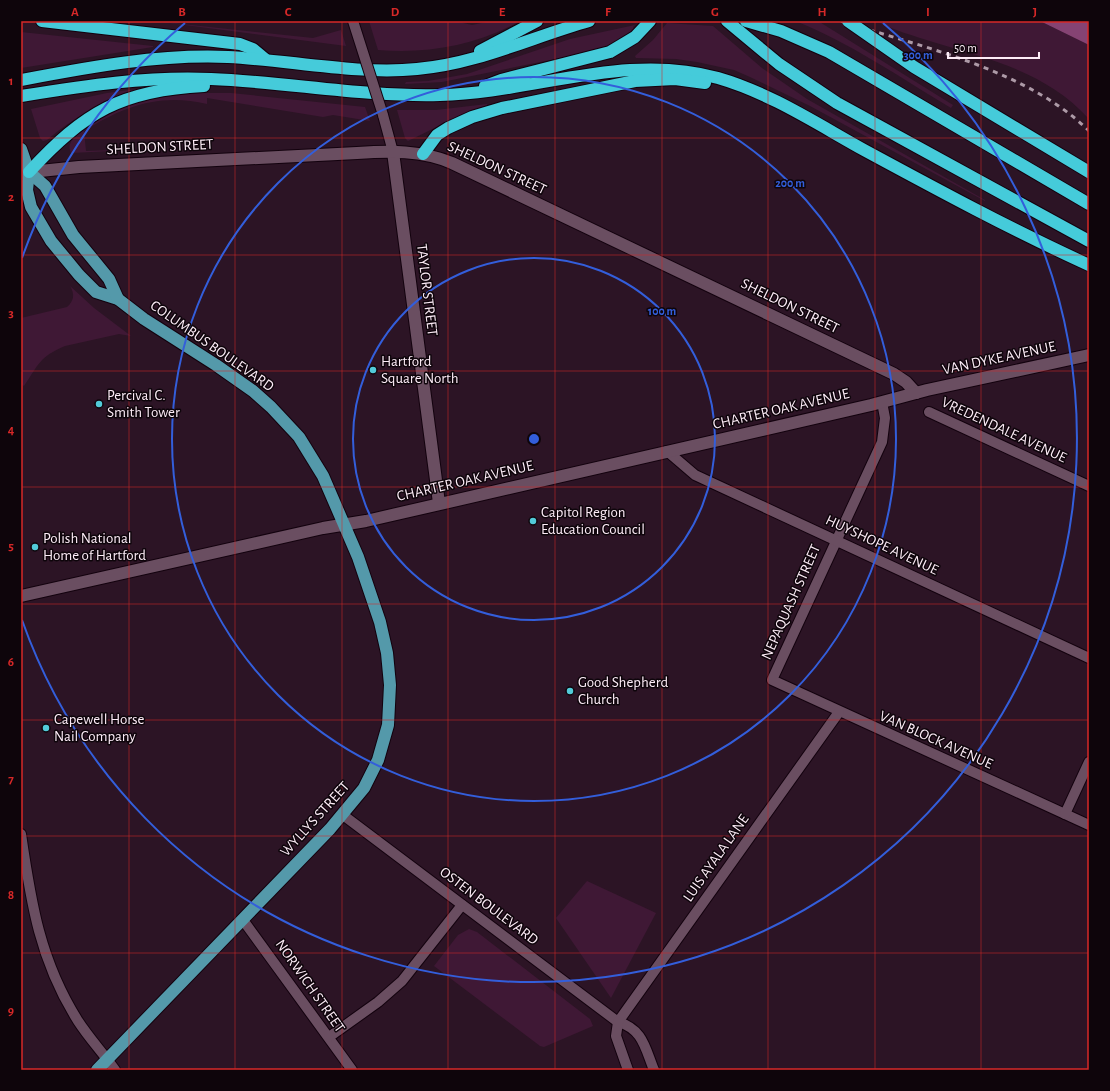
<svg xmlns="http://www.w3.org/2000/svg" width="1110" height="1091" font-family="'Alegreya Sans',sans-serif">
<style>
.green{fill:#3f1835}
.water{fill:#854373}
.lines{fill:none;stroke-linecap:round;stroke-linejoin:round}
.street-casing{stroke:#13020e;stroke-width:12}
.secondary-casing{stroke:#13020e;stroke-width:14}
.primary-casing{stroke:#13020e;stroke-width:14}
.highway-casing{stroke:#13020e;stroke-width:14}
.street{stroke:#6a4e61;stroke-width:10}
.secondary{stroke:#6a4e61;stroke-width:12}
.primary{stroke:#5499aa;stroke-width:12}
.highway{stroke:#45cbda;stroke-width:12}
.rail{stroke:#ad9aa7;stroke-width:3;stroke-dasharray:5 5;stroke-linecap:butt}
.street-bridge-casing{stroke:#13020e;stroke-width:12;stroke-linecap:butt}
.highway-bridge-casing{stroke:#13020e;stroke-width:14;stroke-linecap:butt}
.street-bridge{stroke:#6a4e61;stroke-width:10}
.highway-bridge{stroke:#45cbda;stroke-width:12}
.grid{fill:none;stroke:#d62828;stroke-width:1;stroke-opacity:0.55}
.ring{fill:none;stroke:#335edb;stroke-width:2}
.poi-dot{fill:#52cbd9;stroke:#0e050b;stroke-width:1.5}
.labels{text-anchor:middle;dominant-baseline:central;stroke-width:3;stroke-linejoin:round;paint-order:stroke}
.street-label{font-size:15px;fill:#fdecf7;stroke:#0e050b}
.poi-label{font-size:15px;fill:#fdecf7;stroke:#0e050b;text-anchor:start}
.centre{fill:#335edb;stroke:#0e050b;stroke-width:2}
.ring-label{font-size:12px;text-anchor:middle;font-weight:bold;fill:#335edb;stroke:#0e050b;stroke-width:3;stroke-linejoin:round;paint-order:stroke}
.neatline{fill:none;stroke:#d62828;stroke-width:1.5}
.grid-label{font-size:13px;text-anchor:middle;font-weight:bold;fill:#d62828}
</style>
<rect width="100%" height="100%" fill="#2c1425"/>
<g class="green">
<polygon points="154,21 313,38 341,30 346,46"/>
<path d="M369 21H455L472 25 491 21H520C476 46 427 54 378 50Z"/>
<path d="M795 21H818L953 105 951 108C901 78 849 42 795 21Z"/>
<path d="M876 21H1040L1089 45V119C1048 73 990 59 933 42 914 36 893 30 876 21Z"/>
<polygon points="667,23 713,26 762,68 807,99 985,200 985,201 810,106 750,77 734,70 697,62 676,59 636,58 635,56 653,40"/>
<polygon points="635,25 633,27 634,29 611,45 580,54 442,82 405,84 406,82 428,81 467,74 570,39"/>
<polygon points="21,32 153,46 153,47 21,68"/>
<path d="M136 89V92C104 102 73 117 47 140L43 141 40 138 31 109 107 93Z"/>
<path d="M181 93H231L365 107 370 121 333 115 323 117 207 98V104C160 93 124 106 84 131L86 151 113 150 112 151 71 153C59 131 131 102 148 98 159 96 170 95 181 93Z"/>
<polygon points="487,104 488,106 453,119 408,141 405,138 397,110 436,110"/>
<path d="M70 286 94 308 131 336 119 334 65 346C39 357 39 364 24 386L21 384V318L67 307C74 301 75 294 70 286Z"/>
<polygon points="587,881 656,913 611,998 556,918"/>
<polygon points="469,929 477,932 590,1019 593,1026 544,1047 540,1046 434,966 458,935"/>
</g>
<polygon class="water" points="1040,21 1089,21 1089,45"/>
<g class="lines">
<g class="street-casing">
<g id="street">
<polyline points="383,115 393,152"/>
<polyline points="882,402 885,418 882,442 772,680 1089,825"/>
<polyline points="929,412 1089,486"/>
<polyline points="667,451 695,475 1089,658"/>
<polyline points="1065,814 1089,762"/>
<path d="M343 815 618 1022C643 1029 645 1048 654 1070"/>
<path d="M21 834C31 903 40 961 78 1021 89 1038 103 1053 115 1070"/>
<polyline points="243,920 352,1070"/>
<polyline points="329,1037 378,1002 402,981 462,905"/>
<polyline points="628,1070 616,1036 618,1022 839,712"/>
</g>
</g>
<g class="secondary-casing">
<g id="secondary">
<polyline points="393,152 439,503"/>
<path d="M21 173 79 167 357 153C389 151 422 150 452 163L894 374 906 382 916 393"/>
<polyline points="21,596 323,528 366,521 871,405 927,390 1089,355"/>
</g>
</g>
<g class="primary-casing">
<g id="primary">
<polyline points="21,149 29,172 27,190 31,207 51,241 79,275 96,292 118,299 144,319 216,365 253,391 271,407 299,437 323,476 358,557 380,622 387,653 390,685 388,725 378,760 364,788 330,829 97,1070"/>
<polyline points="29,172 45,186 73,235 109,279 118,299"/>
</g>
</g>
<g class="highway-casing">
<g id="highway">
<polyline points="42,21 240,44 253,49 265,59"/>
<polyline points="727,21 779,64 837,103 1089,241"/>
<polyline points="746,21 781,31 829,52 1089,204"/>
<polyline points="480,51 537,21"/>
<path d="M21 80C90 67 158 54 228 57 289 60 357 75 417 69 477 64 532 37 589 21"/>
<polyline points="485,86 501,80 610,52 635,37 650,21"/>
<path d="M21 96C84 86 147 76 211 79 287 82 363 97 440 95 533 93 625 52 718 78 770 93 817 124 864 150 938 190 1012 230 1089 265"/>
<polyline points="423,154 437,135 448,128 472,117 502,108 635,81 675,79 705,83"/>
<path d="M29 172C84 112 122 90 204 86"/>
</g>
</g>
<use href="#street" class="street"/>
<use href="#secondary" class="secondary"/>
<use href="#primary" class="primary"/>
<use href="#highway" class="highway"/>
<path class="rail" d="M841 21C921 47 1028 70 1089 131"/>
<g class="street-bridge-casing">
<polyline id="street-bridge" points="353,21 383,115"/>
</g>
<g class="highway-bridge-casing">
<polyline id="highway-bridge" points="848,21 914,67 1089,172"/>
</g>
<use href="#street-bridge" class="street-bridge"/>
<use href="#highway-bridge" class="highway-bridge"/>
</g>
<path class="grid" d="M129 21V1070M235 21V1070M342 21V1070M448 21V1070M555 21V1070M662 21V1070M768 21V1070M875 21V1070M981 21V1070M21 138H1089M21 255H1089M21 371H1089M21 487H1089M21 604H1089M21 720H1089M21 836H1089M21 953H1089"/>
<g class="ring">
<circle cx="534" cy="439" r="181"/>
<circle cx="534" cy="439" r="362"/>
<path d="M22 258A543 543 0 0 1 185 23M883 23A543 543 0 1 1 22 620"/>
</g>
<g class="poi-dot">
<circle cx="373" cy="370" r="4"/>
<circle cx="99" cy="404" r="4"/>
<circle cx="533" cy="521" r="4"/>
<circle cx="35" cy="547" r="4"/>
<circle cx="570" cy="691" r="4"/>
<circle cx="46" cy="728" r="4"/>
</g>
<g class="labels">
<g class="street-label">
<text transform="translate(160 147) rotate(-3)">SHELDON STREET</text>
<text transform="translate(497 168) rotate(25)">SHELDON STREET</text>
<text transform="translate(427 290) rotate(83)">TAYLOR STREET</text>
<text transform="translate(790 306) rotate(26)">SHELDON STREET</text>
<text transform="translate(212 346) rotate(35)">COLUMBUS BOULEVARD</text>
<text transform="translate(999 358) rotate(-12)">VAN DYKE AVENUE</text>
<text transform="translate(781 409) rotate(-13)">CHARTER OAK AVENUE</text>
<text transform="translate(1004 430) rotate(25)">VREDENDALE AVENUE</text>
<text transform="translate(465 481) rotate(-13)">CHARTER OAK AVENUE</text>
<text transform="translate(882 545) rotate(25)">HUYSHOPE AVENUE</text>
<text transform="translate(791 602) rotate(-66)">NEPAQUASH STREET</text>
<text transform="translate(936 740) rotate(24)">VAN BLOCK AVENUE</text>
<text transform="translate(315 819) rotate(-48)">WYLLYS STREET</text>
<text transform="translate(716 858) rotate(-55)">LUIS AYALA LANE</text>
<text transform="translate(489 906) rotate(37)">OSTEN BOULEVARD</text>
<text transform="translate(310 986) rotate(55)">NORWICH STREET</text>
</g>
<g class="poi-label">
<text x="381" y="361">Hartford<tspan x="381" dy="17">Square North</tspan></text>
<text x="107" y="395">Percival C.<tspan x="107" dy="17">Smith Tower</tspan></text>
<text x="541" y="512">Capitol Region<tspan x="541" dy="17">Education Council</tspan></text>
<text x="43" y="538">Polish National<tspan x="43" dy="17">Home of Hartford</tspan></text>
<text x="578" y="682">Good Shepherd<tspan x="578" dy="17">Church</tspan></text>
<text x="54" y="719">Capewell Horse<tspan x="54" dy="17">Nail Company</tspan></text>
</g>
</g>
<circle cx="534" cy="439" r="6" class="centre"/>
<g class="ring-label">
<text x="918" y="59">300 m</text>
<text x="790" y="187">200 m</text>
<text x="662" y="315">100 m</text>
</g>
<rect width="1110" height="1091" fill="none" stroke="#0e050b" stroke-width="44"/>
<path d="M948 52v6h91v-6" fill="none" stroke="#fdecf7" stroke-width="2"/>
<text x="954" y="52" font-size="12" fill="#fdecf7" stroke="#0e050b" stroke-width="3" paint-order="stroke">50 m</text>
<rect x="22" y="22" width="1066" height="1047" class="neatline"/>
<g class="grid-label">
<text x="75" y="16">A</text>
<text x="182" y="16">B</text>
<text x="288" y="16">C</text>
<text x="395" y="16">D</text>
<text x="502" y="16">E</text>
<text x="608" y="16">F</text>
<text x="715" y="16">G</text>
<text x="822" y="16">H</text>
<text x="928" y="16">I</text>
<text x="1035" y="16">J</text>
<text x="11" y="85">1</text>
<text x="11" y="201">2</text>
<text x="11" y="317">3</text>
<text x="11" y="434">4</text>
<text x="11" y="550">5</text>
<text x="11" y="666">6</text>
<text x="11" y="783">7</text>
<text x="11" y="899">8</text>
<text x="11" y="1015">9</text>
</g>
</svg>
